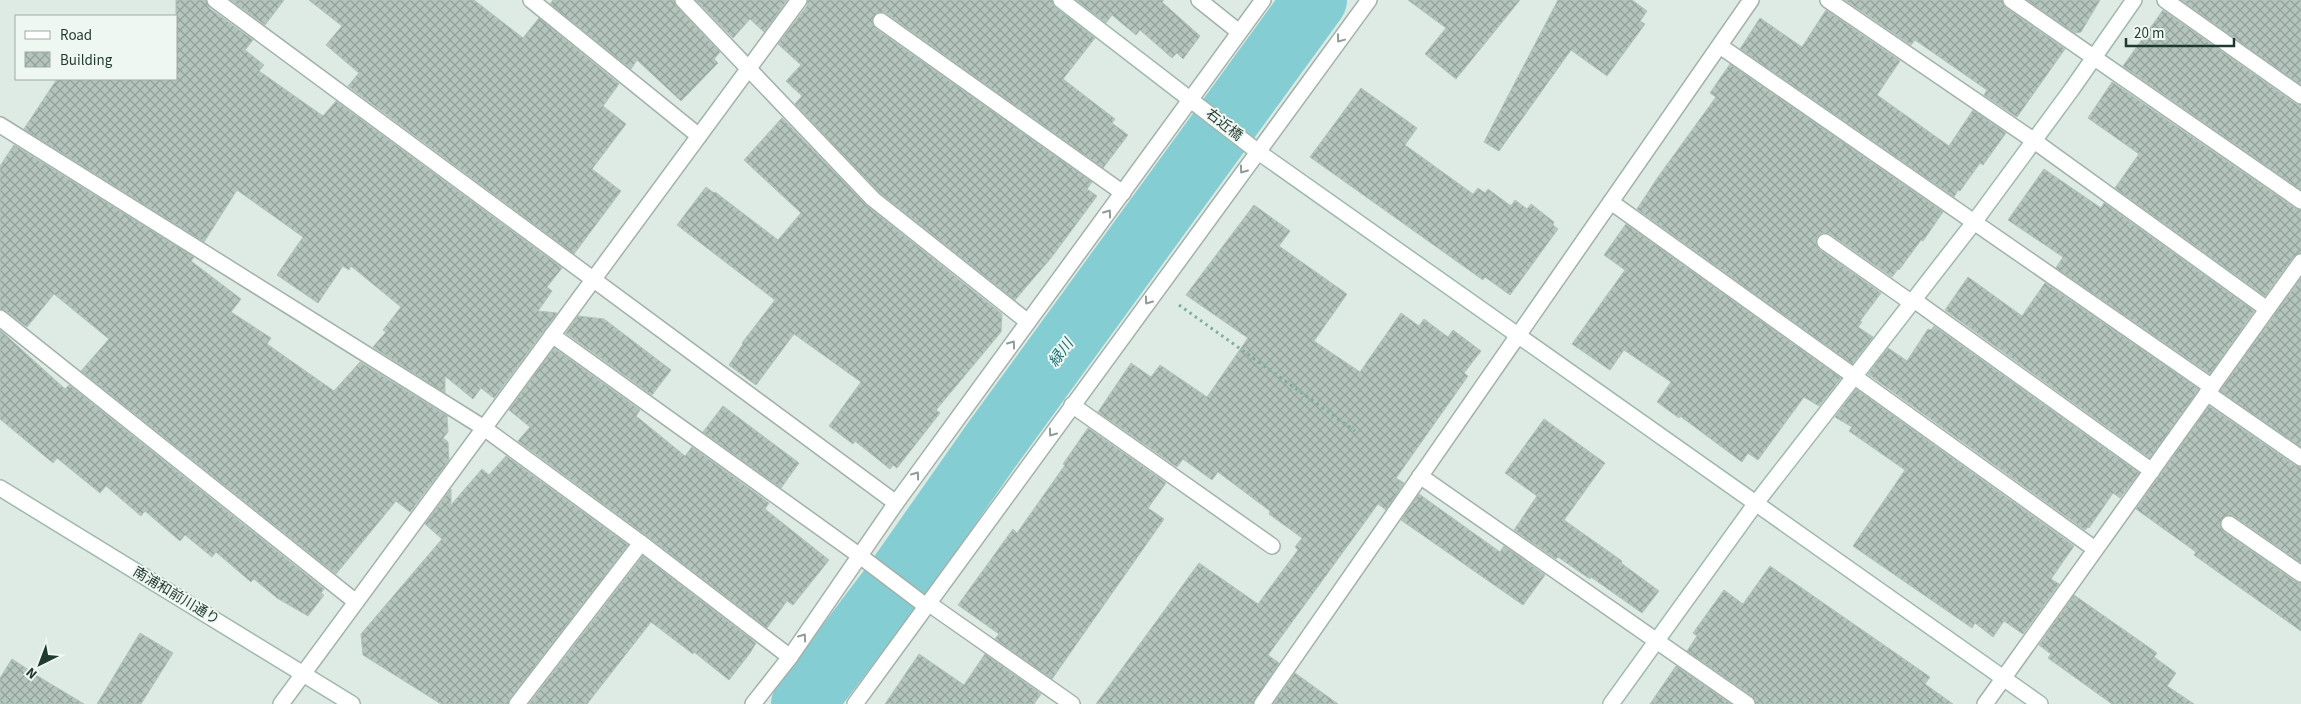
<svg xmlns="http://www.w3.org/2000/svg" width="2301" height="704" font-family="'Source Sans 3','Noto Sans JP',sans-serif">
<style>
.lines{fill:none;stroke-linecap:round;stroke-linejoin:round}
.river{stroke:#84cdd2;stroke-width:64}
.building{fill:url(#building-cross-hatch);stroke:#b1c4ba}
.lane-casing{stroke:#a1b2ab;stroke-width:18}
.street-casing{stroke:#a1b2ab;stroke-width:18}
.secondary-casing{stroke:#9fb9ae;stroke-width:18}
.path{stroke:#7eaf9b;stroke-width:3;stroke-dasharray:2.5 4;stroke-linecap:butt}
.lane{stroke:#fff;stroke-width:15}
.street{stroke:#fff;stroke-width:15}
.secondary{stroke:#fff;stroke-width:15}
.oneway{stroke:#8f9c98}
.labels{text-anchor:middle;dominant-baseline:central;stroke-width:4;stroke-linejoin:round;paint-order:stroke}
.street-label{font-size:14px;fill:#1f3a31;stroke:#eff7f2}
.water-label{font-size:15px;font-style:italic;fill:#197077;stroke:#eff7f2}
</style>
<defs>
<pattern id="building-cross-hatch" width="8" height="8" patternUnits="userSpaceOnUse" patternTransform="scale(1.25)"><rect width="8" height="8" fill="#b4c5bd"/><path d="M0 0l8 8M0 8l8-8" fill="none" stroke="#92a19a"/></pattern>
</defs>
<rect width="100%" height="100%" fill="#deeae4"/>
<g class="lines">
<polyline class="river" points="803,704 899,577 993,443 1315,0"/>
</g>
<g class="building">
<polygon points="176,0 206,0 209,8 253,40 245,50 264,65 259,71 323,116 336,101 562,268 547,287 552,291 538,311 557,313 494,398 481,388 473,399 445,376 445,393 373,347 386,332 383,330 401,307 351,266 349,270 343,266 318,303 277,275 303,237 237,190 204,242 24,129 57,79 176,79"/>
<polygon points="231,0 284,0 265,25"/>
<polygon points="309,0 474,0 523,38 539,18 619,84 603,106 626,124 592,169 621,191 574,254 348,86 359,73 326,45 342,26"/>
<polygon points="553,0 674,0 676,6 720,52 714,59 718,63 681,101 637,60 631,69 550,4"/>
<polygon points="696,0 787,0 764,32 750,19 733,38"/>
<polygon points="808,0 1052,0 1055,7 1095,38 1063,79 1115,119 1112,123 1128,135 1103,168 886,13 878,12 872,20 876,29 1092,182 1087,189 1097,196 1051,258 1015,300 879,192 795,104 802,96 786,81 801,65 778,44 807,6"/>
<polygon points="1076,0 1164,0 1162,2 1200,36 1183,59 1177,53 1172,58 1140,30 1136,35 1112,15 1106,23"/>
<polygon points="1408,0 1520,0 1456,79 1425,54 1446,28"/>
<polygon points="1558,0 1632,0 1647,11 1640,21 1645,24 1607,76 1571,50 1499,151 1484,142"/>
<polygon points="1845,0 2002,0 2006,8 2065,49 2017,117 1984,95 1987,90 1915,40 1911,45"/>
<polygon points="2027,0 2100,0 2081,32 2075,33"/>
<polygon points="2181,0 2301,0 2301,85"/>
<polygon points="1826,10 1900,61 1877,95 1949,146 1973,110 2006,133 1983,165 1980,163 1960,191 1958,190 1954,197 1740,49 1760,18 1802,47"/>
<polygon points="2163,10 2296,104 2301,105 2301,190 2123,66"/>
<polygon points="1730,64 1943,212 1923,241 1921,240 1899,270 1898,269 1892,277 1830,234 1822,233 1817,237 1816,245 1820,250 1881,293 1860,321 1862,322 1858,327 1873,337 1852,364 1637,209 1658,177 1716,97 1710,93"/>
<polygon points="2112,82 2296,209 2301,210 2301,253 2293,257 2265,296 2115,188 2139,154 2088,118"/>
<polygon points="1361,88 1417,128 1405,145 1473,194 1478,188 1485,193 1488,189 1511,206 1515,200 1527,209 1531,204 1554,222 1553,225 1558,229 1510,295 1485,277 1483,280 1310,157"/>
<polygon points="782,118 867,206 1002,314 1001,332 936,410 940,413 897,468 893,465 890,469 855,441 853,444 829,426 861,382 794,334 756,385 729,365 743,344 742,343 775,300 677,225 706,187 714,193 715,192 778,240 801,213 744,160"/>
<polygon points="14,145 194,257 191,261 241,299 231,312 271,338 267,344 334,391 360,362 447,416 448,432 443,438 448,442 449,460 410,512 396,501 336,574 81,371 109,339 54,294 27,327 6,311 0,309 0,166"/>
<polygon points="2044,169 2101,208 2104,203 2254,311 2210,374 2056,268 2063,257 2008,220"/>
<polygon points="1254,205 1290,231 1279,246 1347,294 1314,341 1360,372 1401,313 1419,326 1424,319 1448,337 1453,330 1481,351 1464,373 1468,376 1396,478 1404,483 1386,510 1378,504 1268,655 1279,663 1253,704 1096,704 1199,563 1258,604 1298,550 1295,547 1302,538 1269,514 1270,511 1218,472 1212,480 1183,459 1177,467 1098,412 1131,363 1151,377 1160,365 1207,397 1248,338 1186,295"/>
<polygon points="1626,224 1841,378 1819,406 1804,397 1758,460 1748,453 1742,462 1680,416 1679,418 1657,402 1671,382 1624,350 1610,370 1572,344 1625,270 1604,255"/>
<polygon points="1968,277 2022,316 2045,283 2199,389 2150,458 1945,310"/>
<polygon points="2301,278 2301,447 2220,391"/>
<polygon points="578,316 604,319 671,370 652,395 566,333"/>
<polygon points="1934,326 2139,473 2120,498 2113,493 2089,528 2088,527 2085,530 1868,374 1888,348 1907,361 1928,329 1931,330"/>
<polygon points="0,330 65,389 69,385 324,589 321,593 324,595 308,616 277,598 254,579 251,582 216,552 212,557 185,535 180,541 145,511 141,516 106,486 100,493 57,458 53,463 0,419"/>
<polygon points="554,348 640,410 636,416 685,456 692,447 769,503 765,509 829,560 793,605 787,601 767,628 647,536 518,441 530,427 509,410"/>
<polygon points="1856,389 2074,546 2051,579 2059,584 2023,634 2004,621 1993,637 1975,623 1972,628 1853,546 1905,470 1849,431 1852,427 1835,417"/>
<polygon points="723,406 799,463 781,488 703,432"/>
<polygon points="2209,406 2296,466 2301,467 2301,563 2234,516 2225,516 2220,524 2224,532 2296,582 2301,583 2301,631 2194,555 2196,552 2136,509"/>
<polygon points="1544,419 1605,463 1564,520 1622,561 1621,563 1659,591 1642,613 1591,577 1590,579 1558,557 1556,559 1514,530 1537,496 1505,473"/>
<polygon points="1088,428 1166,483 1148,508 1164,519 1052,679 995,639 999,634 958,605 1013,529 1017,533 1065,465 1063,464"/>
<polygon points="506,456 628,545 510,698 508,704 441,704 363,655 361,634 442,539 425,524 451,489 451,505 482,469 489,475"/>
<polygon points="1419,494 1500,552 1504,546 1545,575 1523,605 1401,520"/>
<polygon points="643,556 756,643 750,653 729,680 694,652 693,654 651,622 587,704 529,704"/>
<polygon points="1770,566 1930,677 1925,684 1953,704 1756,704 1752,696 1687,651 1697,636 1693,633 1724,590 1743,604"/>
<polygon points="2074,595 2157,653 2154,657 2176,673 2167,686 2194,704 2112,704 2048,658 2051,654 2039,645"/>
<polygon points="140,633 173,653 141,704 97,704"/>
<polygon points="919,654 964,685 985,654 1041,694 1034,704 885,704"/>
<polygon points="12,659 41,678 84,704 0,704 0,678"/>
<polygon points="1676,666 1731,704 1650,704"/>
<polygon points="1295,673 1338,704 1273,704"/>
</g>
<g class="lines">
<g class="lane-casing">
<g id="lane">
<polyline points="683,0 873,199 1028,322"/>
<polyline points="1199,0 1239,32"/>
<polyline points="1828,0 2033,140 2267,309"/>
<polyline points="2165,0 2301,96"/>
<polyline points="881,21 1123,193"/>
<polyline points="1720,46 2212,387"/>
<polyline points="1611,202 2095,549"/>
<polyline points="1825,242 1912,303"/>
<polyline points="1914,300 2152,471"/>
<polyline points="552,335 860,556"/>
<polyline points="2207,393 2301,458"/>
<polyline points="1072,405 1272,546"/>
<polyline points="1420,476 1747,704"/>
<polyline points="2229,524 2301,574"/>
<polyline points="928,603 1072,704"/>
<polyline points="517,704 641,543"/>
</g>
</g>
<g class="street-casing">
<g id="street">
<polyline points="215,0 896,503"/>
<polyline points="531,0 699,136"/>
<polyline points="2011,0 2301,201"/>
<polyline points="0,125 484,428 641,543 790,657"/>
<polyline points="0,318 356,602"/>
<polyline points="860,556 926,606"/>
<polyline points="281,704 799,0"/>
<polyline points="753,704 790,657 896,503 1263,0"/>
<polyline points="855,704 1369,0"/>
<polyline points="1262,704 1751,0"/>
<polyline points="1985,704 2301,262"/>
</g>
</g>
<g class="secondary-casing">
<g id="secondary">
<polyline points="1061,0 1257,151 2040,704"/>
<polyline points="0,488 352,704"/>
<polyline points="1611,704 1756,503 1975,221 2072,89 2134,0"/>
</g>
</g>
<polyline class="path" points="1179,305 1355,431"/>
<use href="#lane" class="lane"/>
<use href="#street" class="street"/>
<use href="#secondary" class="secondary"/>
</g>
<defs><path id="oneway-chevron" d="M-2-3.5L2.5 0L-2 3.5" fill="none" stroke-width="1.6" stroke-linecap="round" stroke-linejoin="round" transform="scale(1.25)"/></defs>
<g class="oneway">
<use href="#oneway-chevron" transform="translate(1340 39) rotate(127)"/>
<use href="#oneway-chevron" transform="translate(1243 170) rotate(126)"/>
<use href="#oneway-chevron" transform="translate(1108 213) rotate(-54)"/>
<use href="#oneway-chevron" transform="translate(1148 301) rotate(126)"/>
<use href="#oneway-chevron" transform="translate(1012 344) rotate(-54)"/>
<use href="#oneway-chevron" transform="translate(1052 433) rotate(126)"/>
<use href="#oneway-chevron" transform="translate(916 475) rotate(-54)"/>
<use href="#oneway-chevron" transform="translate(803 637) rotate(-55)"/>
</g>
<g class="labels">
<g class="street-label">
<text transform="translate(1224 125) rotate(38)">右近橋</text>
<text transform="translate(176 596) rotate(31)">南浦和前川通り</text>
</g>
<g class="water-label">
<text transform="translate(1061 353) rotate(-54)">緑川</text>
</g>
</g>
<rect x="15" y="15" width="162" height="65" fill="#eff7f2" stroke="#9caba5"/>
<rect x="25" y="31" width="25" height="8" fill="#ffffff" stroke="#9caba5"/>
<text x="60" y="40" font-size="15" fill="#1f3a31">Road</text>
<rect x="25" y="52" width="25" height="15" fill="url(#building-cross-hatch)" stroke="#9caba5"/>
<text x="60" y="65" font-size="15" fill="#1f3a31">Building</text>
<g transform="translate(40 664) rotate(222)" stroke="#eff7f2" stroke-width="4" paint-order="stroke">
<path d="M0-4L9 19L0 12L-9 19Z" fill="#1f3a31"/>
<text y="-8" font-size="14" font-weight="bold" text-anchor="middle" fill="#1f3a31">N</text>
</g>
<path d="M2126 38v8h108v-8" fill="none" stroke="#1f3a31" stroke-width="2.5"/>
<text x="2134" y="38" font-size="15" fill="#1f3a31" stroke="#eff7f2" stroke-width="4" paint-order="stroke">20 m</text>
</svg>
